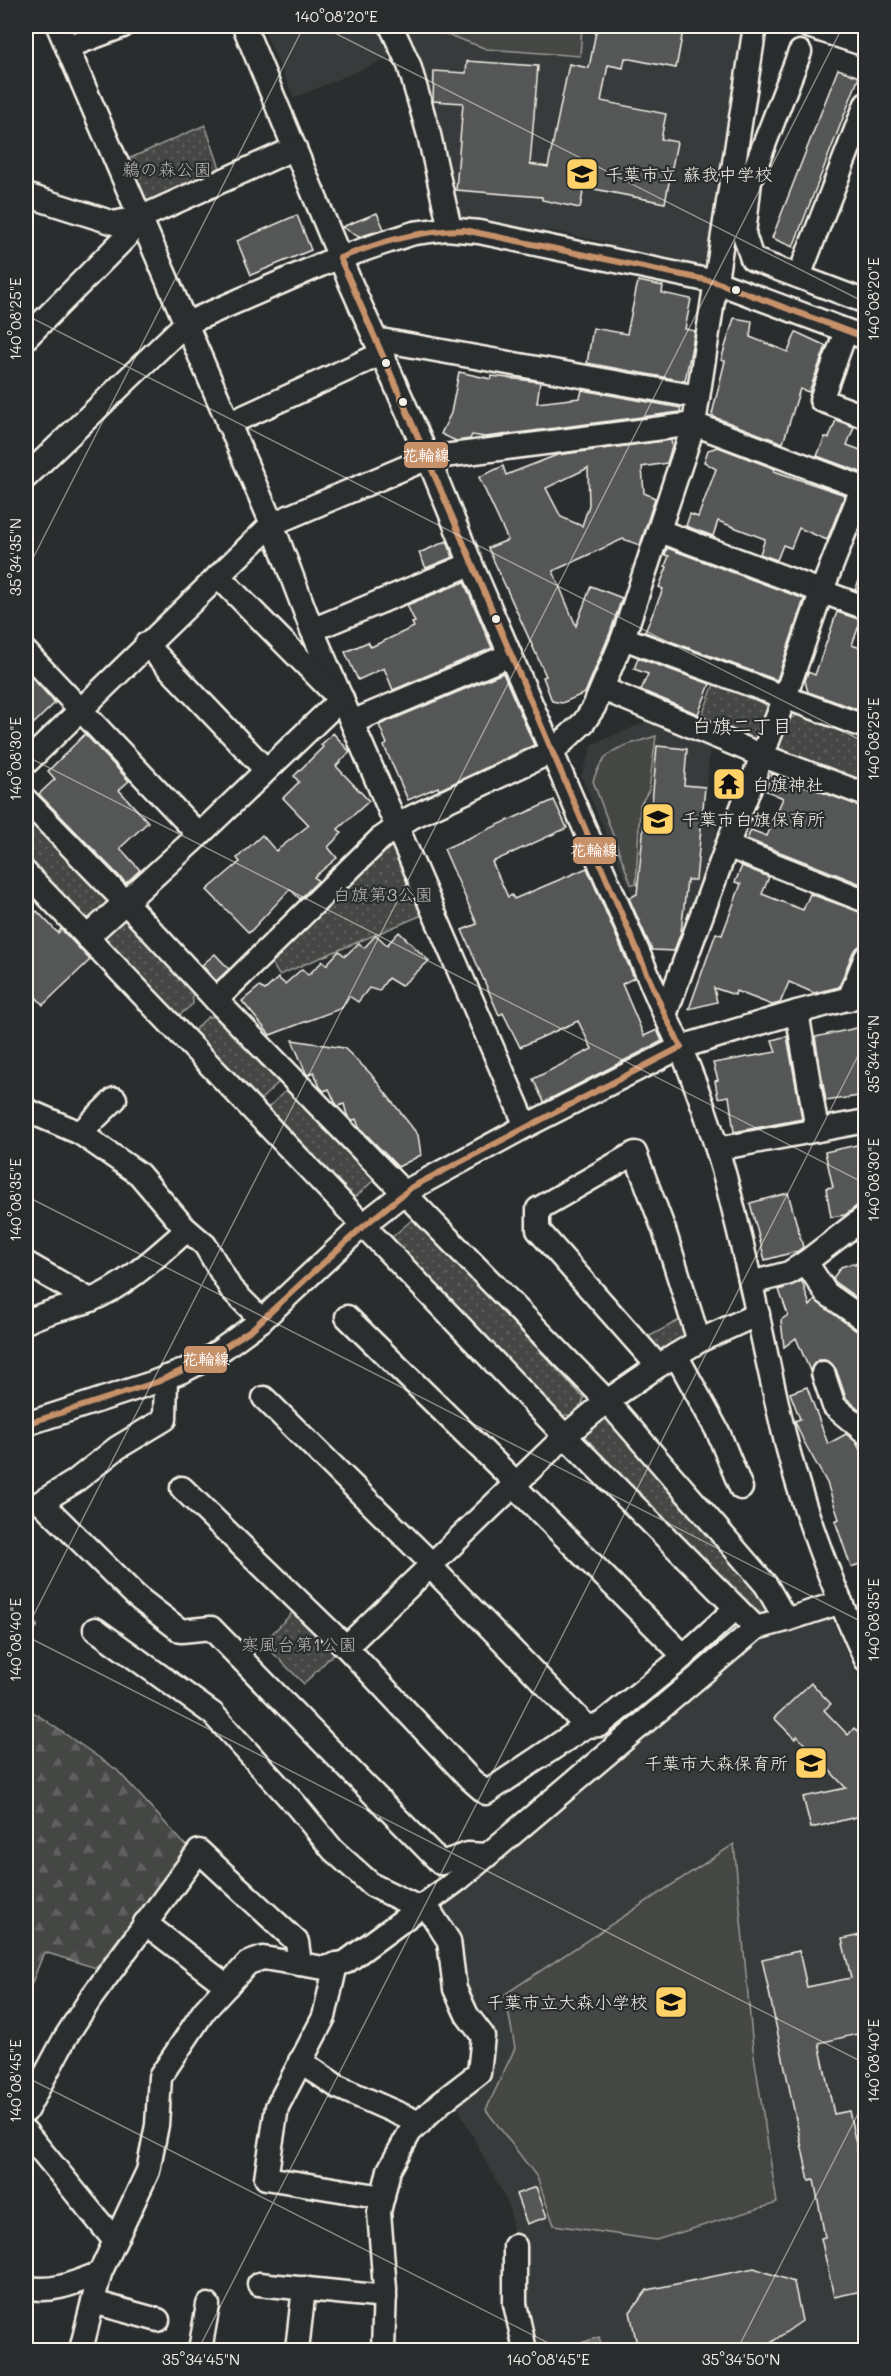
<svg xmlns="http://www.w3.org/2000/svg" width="891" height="2376" font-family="Mali,'Klee One',sans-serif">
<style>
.built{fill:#373a3a}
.grass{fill:url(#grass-dots);stroke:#9c9c96;stroke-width:1.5}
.forest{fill:url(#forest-firs);stroke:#9c9c96;stroke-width:1.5}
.garden{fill:#444645;stroke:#9c9c96;stroke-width:1.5}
.water{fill:url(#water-ripples);stroke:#9f9f9a;stroke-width:1.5}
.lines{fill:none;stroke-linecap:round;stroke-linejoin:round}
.stream{stroke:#9f9f9a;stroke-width:6}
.building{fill:#555756;stroke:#f4f1e8;stroke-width:1.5;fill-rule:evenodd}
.minor-casing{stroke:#f4f1e8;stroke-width:27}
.minor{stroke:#2a2d2e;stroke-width:22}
.bus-1-casing{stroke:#2a2d2e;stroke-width:10}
.bus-1{stroke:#c7916a;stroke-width:6}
.ticks{fill:none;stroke:#f4f1e8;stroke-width:1.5;stroke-opacity:0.45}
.bus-dot{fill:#f4f1e8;stroke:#2a2d2e;stroke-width:2}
.labels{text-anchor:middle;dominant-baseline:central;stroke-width:4.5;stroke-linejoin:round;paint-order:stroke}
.park-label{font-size:18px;fill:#b6b5af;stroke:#2a2d2e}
.poi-label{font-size:18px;fill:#f4f1e8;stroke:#2a2d2e;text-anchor:start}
.neighbourhood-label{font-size:20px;fill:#f4f1e8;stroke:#2a2d2e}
.line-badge{stroke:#2a2d2e;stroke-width:2}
.badge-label{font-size:16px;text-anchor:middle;font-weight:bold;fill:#fff}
.neatline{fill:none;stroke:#f4f1e8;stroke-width:2}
.ticks-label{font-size:15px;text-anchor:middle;fill:#f4f1e8}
</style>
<defs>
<pattern id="grass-dots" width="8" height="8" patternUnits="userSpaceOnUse" patternTransform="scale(1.5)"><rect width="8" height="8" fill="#444645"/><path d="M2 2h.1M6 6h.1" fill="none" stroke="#606160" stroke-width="1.8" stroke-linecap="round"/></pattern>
<pattern id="forest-firs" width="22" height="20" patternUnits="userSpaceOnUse" patternTransform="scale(1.5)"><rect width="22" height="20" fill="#444645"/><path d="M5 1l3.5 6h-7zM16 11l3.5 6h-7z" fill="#606160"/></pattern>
<pattern id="water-ripples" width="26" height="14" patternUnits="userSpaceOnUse" patternTransform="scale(1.5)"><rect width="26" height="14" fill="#676866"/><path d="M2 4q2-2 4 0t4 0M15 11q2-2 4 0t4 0" fill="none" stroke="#7d7e7c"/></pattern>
</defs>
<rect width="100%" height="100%" fill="#2a2d2e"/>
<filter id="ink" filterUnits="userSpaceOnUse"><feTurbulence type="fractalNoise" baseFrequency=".0167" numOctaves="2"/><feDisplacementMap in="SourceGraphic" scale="12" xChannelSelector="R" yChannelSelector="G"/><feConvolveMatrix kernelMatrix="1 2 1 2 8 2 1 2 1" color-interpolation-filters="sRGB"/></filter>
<g filter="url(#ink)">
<g class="built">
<polygon points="262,26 385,26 398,54 294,98"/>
<polygon points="397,26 743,26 707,261 696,267 613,249 608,243 547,230 537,233 464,220 454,214"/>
<polygon points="646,722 710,745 705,808 719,813 713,851 687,921 642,917 581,776 593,744"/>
<polygon points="828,1611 866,1695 865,2350 533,2350 509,2206 454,2100 488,2076 496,2045 491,2019 461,1985 455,1933 438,1902 753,1640"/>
</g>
<g class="grass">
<polygon points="205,125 221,171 147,205 126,160"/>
<polygon points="715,682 764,702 770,714 762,736 749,743 699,723"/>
<polygon points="800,714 865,740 865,787 782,755 776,741 784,721"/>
<polygon points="26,817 109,903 86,924 26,863"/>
<polygon points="383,847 400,847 427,913 279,975 269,959"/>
<polygon points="120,915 192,991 193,1004 181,1014 172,1014 99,936"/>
<polygon points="217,1016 280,1081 258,1102 194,1036 196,1028 208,1017"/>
<polygon points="287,1089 374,1180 351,1201 265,1111"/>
<polygon points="414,1218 584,1398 582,1405 572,1415 560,1415 391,1238"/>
<polygon points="685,1317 691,1334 660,1353 646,1338"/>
<polygon points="603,1413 768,1604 766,1613 760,1618 754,1616 581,1433"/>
<polygon points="297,1608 338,1649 304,1684 263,1643"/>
</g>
<polygon class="forest" points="26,1707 117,1770 188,1848 96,1968 44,1952 26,1998"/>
<g class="garden">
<polygon points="424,26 582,26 580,56 487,49"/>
<path d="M656 736 649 790 640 805 636 884H631L593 781C605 745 623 747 656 736Z"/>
<polygon points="734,1844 753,2049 777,2203 656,2240 554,2225 537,2177 486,2110 515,2048 505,1994"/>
</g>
<polygon class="water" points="599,2337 603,2350 560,2350"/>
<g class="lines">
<polyline class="stream" points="26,1618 35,1626"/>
</g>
<g class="building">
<polygon points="597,26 684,26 676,68 625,58 623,68 608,65 601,101 666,114 661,139 677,142 665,203 584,187 580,208 542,200 542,197 456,190 463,103 433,101 434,71 466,73 467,61 538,66 530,164 548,167 569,64 589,68"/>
<polygon points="838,69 859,77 793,247 772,238"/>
<polygon points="377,213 384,229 359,237 342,227"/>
<polygon points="297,215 311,250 251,275 237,241"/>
<polygon points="638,281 663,286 662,293 691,299 685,329 695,331 685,381 587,363 593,328 627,334"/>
<polygon points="734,318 752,321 750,337 788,352 796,332 826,346 809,392 800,389 783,443 714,417 712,414 725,361 721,360"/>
<polygon points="459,372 491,379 492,376 540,382 537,403 580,398 582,390 681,408 680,412 485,437 472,435 470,439 456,441 441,434 451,413"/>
<polygon points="836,420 854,427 847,445 866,452 866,474 817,456 825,437 829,438"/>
<path d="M671 440 672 446 667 463 642 467 644 493 655 498 640 545 623 539 553 571 576 626 591 586 622 598 610 633 585 693 562 703 552 701 543 677 546 676 488 548 508 540 479 477 503 466 506 475 557 455ZM588 468 589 505 582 526 561 517 546 488Z"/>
<polygon points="718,447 775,469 774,471 845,495 827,540 799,528 791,548 783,545 777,560 760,554 765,539 718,521 713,536 686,526 690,514 698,517 716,469 704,462 708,450"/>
<polygon points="447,541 453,557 426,568 419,553"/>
<polygon points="667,548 804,599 777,680 645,632 663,589 659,587 667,567 665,566 669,556 665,555"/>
<polygon points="865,567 866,567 866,593 855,590"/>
<polygon points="464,582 492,648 393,690 384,668 358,680 345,652 368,642 371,647 414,627 412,623 415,622 407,605"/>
<polygon points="837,612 861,620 852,645 866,650 866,702 862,711 808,692 805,681 808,672 815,675"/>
<polygon points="638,658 710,684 698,714 641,690 648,674 634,669"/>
<polygon points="26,671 55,703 26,731"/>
<polygon points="503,673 534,745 439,790 438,787 408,800 384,746 387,744 379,725"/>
<polygon points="333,733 350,752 336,766 369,801 338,829 342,833 328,847 337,858 314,877 318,881 300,899 290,889 249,933 207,890 240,862 237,858 262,835 276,851 309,825 283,798 299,782 294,776 323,747 321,745"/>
<polygon points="85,734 129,781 119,790 148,822 120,848 140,870 126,883 39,794 55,779 48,771"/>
<polygon points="657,746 687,749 684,785 705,787 696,880 687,880 681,932 674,951 652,950 629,898 637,894 645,814 651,814"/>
<polygon points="772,774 866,808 866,886 747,839 751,830 767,836 783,798 765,790"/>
<polygon points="554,800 567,828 492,862 508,897 512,895 514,899 587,868 634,978 622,984 644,1036 657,1030 662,1041 544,1102 533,1079 592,1049 578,1021 520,1047 503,1013 499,1015 462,930 477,924 444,849"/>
<polygon points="742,866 769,877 762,894 803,910 810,894 866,914 866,934 861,945 853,952 839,987 814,993 789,982 780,1003 772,1005 736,991 735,995 714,988 717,1002 689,1009 716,933 722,935 741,884 735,882"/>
<polygon points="37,911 58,933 61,929 90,960 43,1005 26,986 26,923"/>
<polygon points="399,932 429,961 401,986 388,978 379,991 369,988 358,1002 349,996 342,1008 270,1035 242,1001 259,987 265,990 278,978 285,984 302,969 308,975 323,961 326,965 339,951 345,956 359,943 364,948 376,935 387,945"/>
<polygon points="215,954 229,969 216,981 202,965"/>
<polygon points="866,1026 866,1095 826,1101 815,1037"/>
<polygon points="787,1036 802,1119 734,1132 729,1096 718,1098 715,1081 718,1080 713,1063 776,1052 772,1040"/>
<polygon points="292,1040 344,1048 370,1073 418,1135 421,1155 398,1167 359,1127 356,1119 352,1121 347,1115 344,1104 338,1106 335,1102 329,1089 324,1091 320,1087 314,1072 308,1075 306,1073"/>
<polygon points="866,1143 866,1203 858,1205 845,1215 831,1217 826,1188 833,1187 825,1152"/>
<polygon points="788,1193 803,1247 798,1251 765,1260 750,1203"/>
<polygon points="866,1251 866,1304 836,1283 833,1278 841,1267 853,1263 855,1265"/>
<polygon points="802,1281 810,1306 815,1300 858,1332 866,1334 866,1415 846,1398 836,1369 831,1363 825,1360 818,1360 813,1365 810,1371 796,1338 784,1347 781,1320 788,1315 779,1290"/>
<polygon points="807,1387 828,1444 846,1434 856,1442 866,1462 866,1562 851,1567 835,1521 839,1519 827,1483 803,1440 795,1421 800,1419 790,1393"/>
<polygon points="811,1683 831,1704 824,1710 848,1735 854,1728 866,1740 866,1807 856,1817 811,1828 803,1797 846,1788 797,1736 795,1739 774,1718"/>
<polygon points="866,1934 866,2032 819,2043 834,2114 849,2111 859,2158 866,2156 866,2190 861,2191 866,2212 866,2290 834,2297 821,2238 825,2237 814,2180 809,2181 762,1959 799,1951 807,1987 851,1978 842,1939"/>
<polygon points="536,2187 547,2217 527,2224 516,2194"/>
<polygon points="754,2268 794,2282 802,2321 769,2344 739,2350 638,2350 630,2312 647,2290"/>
</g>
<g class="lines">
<g class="minor-casing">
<g id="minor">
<polyline points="58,26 272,524 312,630 526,1126"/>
<path d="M244 26 350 282 428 458 471 564 665 1015C732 1149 751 1299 786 1442 805 1517 834 1590 866 1660"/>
<polyline points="391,26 409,65 429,135 450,229"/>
<polyline points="808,26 866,45"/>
<polyline points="67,47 123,26"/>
<polyline points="800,52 750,181 744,234 752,259 866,302"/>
<polyline points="26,195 114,223 142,217 295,148"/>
<polyline points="799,276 866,104"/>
<polyline points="846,331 821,400 866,417"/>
<polyline points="26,338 125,238 142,217"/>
<polyline points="375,339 698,397"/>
<polyline points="228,424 381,354"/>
<polyline points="26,477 185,324 325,263 383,243 414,233 446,229 479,232 716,282 866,338"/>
<polyline points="660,531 866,608"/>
<polyline points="312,630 471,564"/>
<polyline points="623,638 866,727"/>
<polyline points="146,644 266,770"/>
<polyline points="26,652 199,835"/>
<polyline points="603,689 763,756 866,795"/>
<polyline points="352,722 510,655"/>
<polyline points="26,763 272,524 428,458 694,424 866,489"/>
<polyline points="26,800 125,902 216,1000 607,1401 766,1585 786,1620"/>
<polyline points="727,846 866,901"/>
<polyline points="26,873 565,1436 756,1628"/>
<polyline points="87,937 199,835 342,698 333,692 218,576"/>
<polyline points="849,999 866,957"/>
<polyline points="216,1000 380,839 412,817 553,751 584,722 594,707 623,638 694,424 755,26"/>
<polyline points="797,1012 817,1130"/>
<polyline points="665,1015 727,846 785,697 822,590 862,488"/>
<polyline points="26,1110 80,1133 139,1174 184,1227 205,1245 231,1289 262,1320"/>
<polyline points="80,1133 115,1099"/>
<polyline points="717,1149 866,1121"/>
<polyline points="806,1262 826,1293 866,1321"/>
<polyline points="26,1263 90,1300"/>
<polyline points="751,1283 789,1273 806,1262 866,1216"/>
<polyline points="347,1317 516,1483"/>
<path d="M26 1322C46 1311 69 1308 91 1300 127 1285 158 1255 187 1230"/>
<polyline points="676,1355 718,1432 741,1488"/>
<polyline points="658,1366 538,1230 538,1209 635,1153 664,1230 699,1341"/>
<polyline points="823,1373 834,1406 866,1433"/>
<polyline points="166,1377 165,1419 117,1448 74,1482 41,1502 137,1597 181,1631 211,1628 441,1863 468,1854 487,1855"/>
<polyline points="264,1398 432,1564"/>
<polyline points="26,1424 152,1383 183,1371 214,1355 262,1320 363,1225 405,1192 526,1126 681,1047 797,1012 866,994"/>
<polyline points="513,1485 684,1656"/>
<polyline points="182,1488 346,1647 470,1779 486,1793 586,1726 600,1725 676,1663 736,1608"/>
<polyline points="430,1566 586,1726"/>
<polyline points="95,1629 213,1714 296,1805 333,1850 372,1885 419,1908"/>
<polyline points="346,1647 565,1436 607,1401 658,1366 699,1341 758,1314"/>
<polyline points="145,1923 227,1986"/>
<polyline points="336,1964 324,2017 277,2107 266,2178 383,2197"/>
<polyline points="300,2061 338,2087 420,2123"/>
<polyline points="26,2111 65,2038 91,1998 199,1851 297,1942 300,1964"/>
<polyline points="26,2132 115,2241"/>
<polyline points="515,2246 515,2304 525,2350"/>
<polyline points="259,2284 385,2297"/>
<path d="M26 2287C51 2294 77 2282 100 2273"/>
<polyline points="93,2302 158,2320"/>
<polyline points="81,2350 100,2273 148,2171 157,2125 160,2077 204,2011 248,1963 263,1958 324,1968 346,1962 459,1879 756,1628 786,1620 841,1602"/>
<polyline points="200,2350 208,2305"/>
<polyline points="297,2350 304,2288"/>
<polyline points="383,2350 385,2289 379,2212 389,2170 410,2132 440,2103 479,2073 483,2036 467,2015 455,1989 449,1941 425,1904"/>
</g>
</g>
<use href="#minor" class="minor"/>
<g class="bus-1-casing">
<g id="bus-1">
<path d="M340 258C451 509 556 763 665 1015L681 1047"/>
<path d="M340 258C380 242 420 230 464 230L716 282 866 338"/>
<polyline points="26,1424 157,1382 207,1359 252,1329 359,1230 412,1187 681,1047"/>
</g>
</g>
<use href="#bus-1" class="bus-1"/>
</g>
</g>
<path class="ticks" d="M321 26 866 303M26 315 866 743M26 572 304 26M26 756 866 1184M26 1196 866 1624M26 1630 843 26M26 1636 866 2064M26 2077 562 2350M198 2350 866 1040M737 2350 866 2098"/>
<defs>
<g id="school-square" transform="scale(1.725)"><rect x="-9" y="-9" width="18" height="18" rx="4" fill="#ffd166" stroke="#2a2d2e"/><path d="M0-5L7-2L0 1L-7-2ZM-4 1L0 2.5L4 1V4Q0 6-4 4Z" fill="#111"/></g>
<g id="temple-square" transform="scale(1.725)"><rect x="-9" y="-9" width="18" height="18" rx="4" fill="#ffd166" stroke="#2a2d2e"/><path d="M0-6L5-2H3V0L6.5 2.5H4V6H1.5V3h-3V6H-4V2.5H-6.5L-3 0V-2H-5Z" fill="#111"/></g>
</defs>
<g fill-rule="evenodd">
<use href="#school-square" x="582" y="174"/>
<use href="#temple-square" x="729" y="784"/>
<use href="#school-square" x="658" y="819"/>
<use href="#school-square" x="811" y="1763"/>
<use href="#school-square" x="671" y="2002"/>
</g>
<g class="bus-dot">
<circle cx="736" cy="290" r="5"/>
<circle cx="386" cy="363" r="5"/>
<circle cx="403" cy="402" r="5"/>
<circle cx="496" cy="619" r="5"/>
</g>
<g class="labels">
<g class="park-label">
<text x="167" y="169">鵜の森公園</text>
<text x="383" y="894">白旗第3公園</text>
<text x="299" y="1644">寒風台第1公園</text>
</g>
<g class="poi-label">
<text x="605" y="174">千葉市立 蘇我中学校</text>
<text x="752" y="784">白旗神社</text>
<text x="681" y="819">千葉市白旗保育所</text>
<text x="788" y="1763" text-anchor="end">千葉市大森保育所</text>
<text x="648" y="2002" text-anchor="end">千葉市立大森小学校</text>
</g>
<g class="neighbourhood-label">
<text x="742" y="725">白旗二丁目</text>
</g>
</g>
<g class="line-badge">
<rect x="403" y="441" width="46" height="28" rx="6" fill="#c7916a"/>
<rect x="572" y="836" width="45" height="29" rx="6" fill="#c7916a"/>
<rect x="183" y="1345" width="45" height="29" rx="6" fill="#c7916a"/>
</g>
<g class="badge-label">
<text x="426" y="461">花輪線</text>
<text x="594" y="856">花輪線</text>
<text x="206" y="1365">花輪線</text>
</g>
<rect width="891" height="2376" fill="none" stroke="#2a2d2e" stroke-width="66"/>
<rect x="33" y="33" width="825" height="2310" class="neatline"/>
<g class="ticks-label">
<text x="336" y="22">140°08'20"E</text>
<text transform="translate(874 299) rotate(-90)" y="5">140°08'20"E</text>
<text transform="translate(16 319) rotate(-90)" y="5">140°08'25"E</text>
<text transform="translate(16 557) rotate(-90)" y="5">35°34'35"N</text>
<text transform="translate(874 739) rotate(-90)" y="5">140°08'25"E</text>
<text transform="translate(16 759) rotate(-90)" y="5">140°08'30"E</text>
<text transform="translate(874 1054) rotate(-90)" y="5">35°34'45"N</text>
<text transform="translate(874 1180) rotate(-90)" y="5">140°08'30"E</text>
<text transform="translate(16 1200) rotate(-90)" y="5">140°08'35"E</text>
<text transform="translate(874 1620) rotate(-90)" y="5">140°08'35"E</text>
<text transform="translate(16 1640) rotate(-90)" y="5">140°08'40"E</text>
<text transform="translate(874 2061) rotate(-90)" y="5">140°08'40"E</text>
<text transform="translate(16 2081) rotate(-90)" y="5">140°08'45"E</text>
<text x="201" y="2365">35°34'45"N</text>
<text x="548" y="2365">140°08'45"E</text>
<text x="741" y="2365">35°34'50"N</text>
</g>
</svg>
